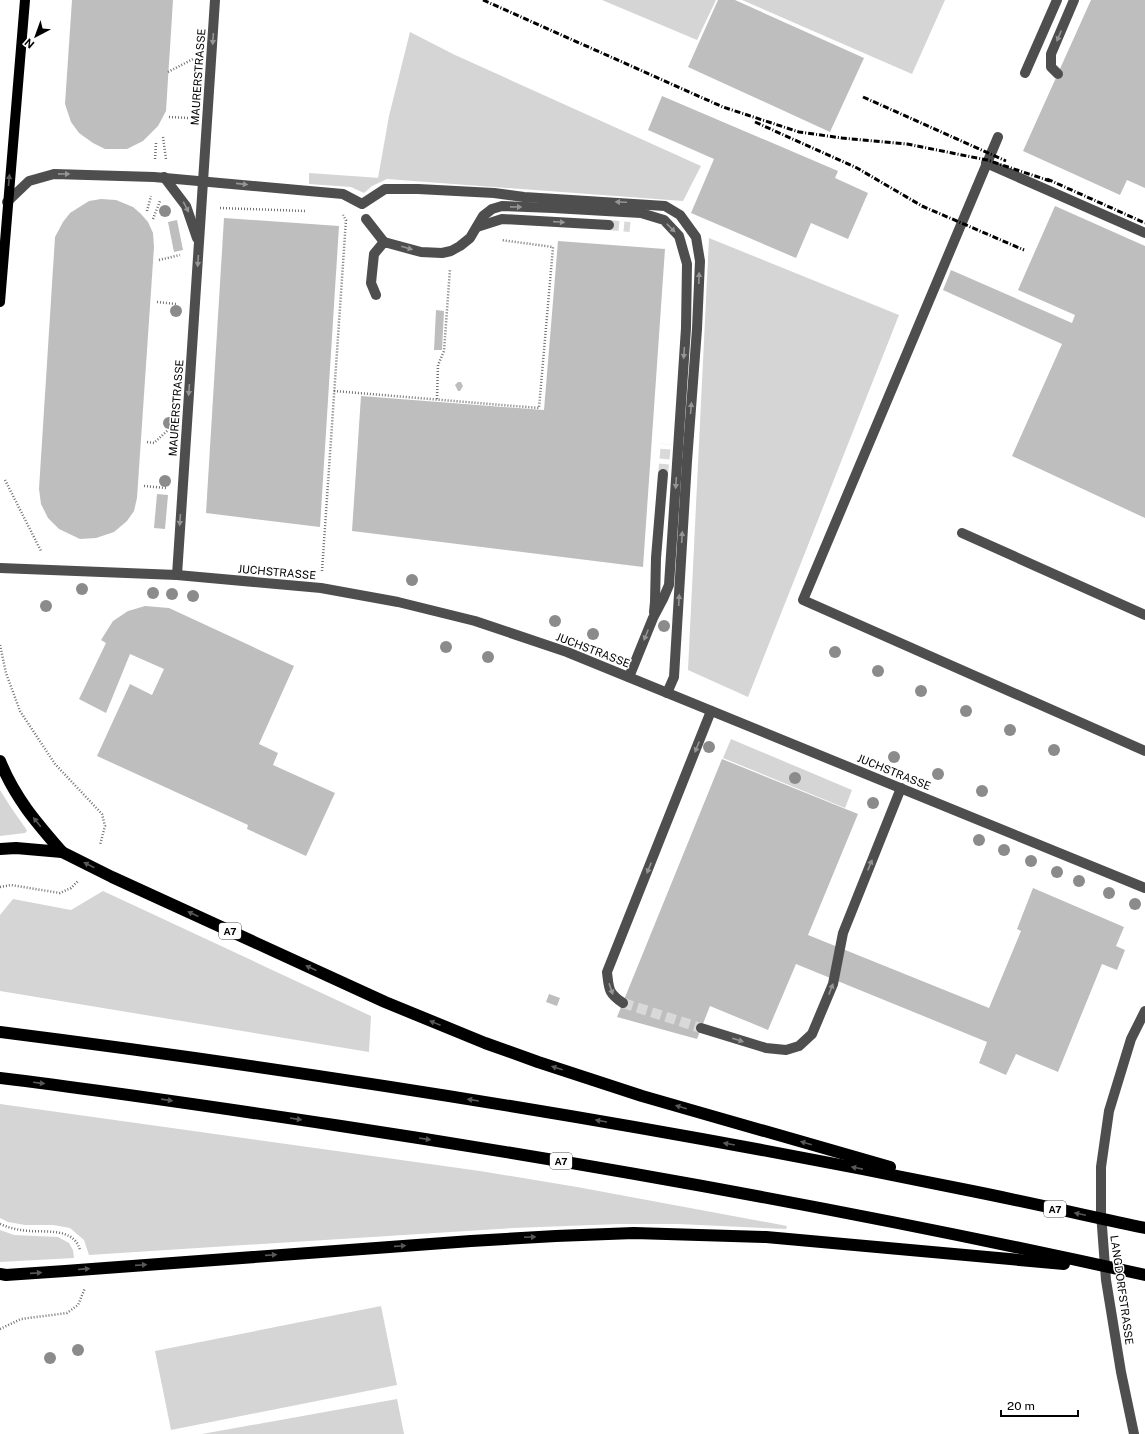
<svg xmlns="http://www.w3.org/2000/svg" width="1145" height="1434" font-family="'Public Sans',sans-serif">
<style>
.green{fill:#d5d5d5}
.building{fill:#bebebe}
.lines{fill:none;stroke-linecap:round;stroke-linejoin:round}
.minor-tunnel{stroke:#d9d9d9;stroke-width:10;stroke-dasharray:10 5;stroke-linecap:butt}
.path{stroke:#707070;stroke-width:2.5;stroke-dasharray:1 2;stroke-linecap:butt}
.minor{stroke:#4e4e4e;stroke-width:10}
.major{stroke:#000;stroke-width:10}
.highway{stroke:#000;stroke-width:12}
.rail{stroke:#000;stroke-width:3;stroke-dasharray:6 2 1 2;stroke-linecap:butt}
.tree{fill:#8b8b8b}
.oneway{fill:#959595}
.oneway2{fill:#595959}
.labels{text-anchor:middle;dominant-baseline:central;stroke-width:3;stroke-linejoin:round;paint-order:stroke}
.shield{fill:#fff;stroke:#4c4c4c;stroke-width:1}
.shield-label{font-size:10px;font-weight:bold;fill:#000}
.street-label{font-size:11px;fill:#000;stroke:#fff}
</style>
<rect width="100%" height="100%" fill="#fff"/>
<g class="green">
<polygon points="602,0 716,0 697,40"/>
<polygon points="742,0 945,0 912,74"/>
<polygon points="410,32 455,55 701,166 683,201 387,179 372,186 364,193 351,187 309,184 309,173 380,178 378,178 389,116"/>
<polygon points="709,238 899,315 748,697 688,670"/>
<polygon points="731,739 852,790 845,808 723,758"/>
<polygon points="0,790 10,806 26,829 27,831 25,833 0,836"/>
<polygon points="103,891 371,1016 369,1052 0,991 0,915 13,899 71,910"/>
<polygon points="0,1104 480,1171 577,1187 787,1226 786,1229 678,1224 619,1224 513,1228 89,1255 84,1240 70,1228 53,1225 25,1225 8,1222 0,1218"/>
<polygon points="0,1230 14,1235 58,1237 69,1243 73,1250 74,1258 0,1262"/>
<polygon points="381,1306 397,1385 171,1430 155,1351"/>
<polygon points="397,1399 404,1434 202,1434"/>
</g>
<g class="building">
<polygon points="72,0 173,0 166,111 158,126 143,141 127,149 105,149 93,143 79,133 71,122 65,104"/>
<polygon points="718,0 735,0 864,58 830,132 688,67"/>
<polygon points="1091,0 1145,0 1145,188 1127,180 1120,195 1023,151"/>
<polygon points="662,96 838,171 835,178 868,193 848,239 811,223 796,258 691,213 714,159 648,130"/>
<polygon points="101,199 116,200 133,207 141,214 148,222 153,233 154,247 137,498 134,511 127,521 114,532 96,538 80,539 59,529 48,518 41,504 39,489 55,237 63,222 70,213 89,201"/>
<polygon points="1055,206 1145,246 1145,518 1012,456 1062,344 943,290 951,270 1072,323 1075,315 1018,290"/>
<polygon points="224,218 339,226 320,527 206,513"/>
<polygon points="177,220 183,250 174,252 168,222"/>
<polygon points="558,241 665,249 643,567 352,531 361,396 544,410"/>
<polygon points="436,310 444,311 442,350 434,350"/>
<polygon points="458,382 461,382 463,386 460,391 458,391 455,385"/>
<polygon points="157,494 168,495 165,529 154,528"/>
<polygon points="145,606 169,608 294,666 259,744 278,753 273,765 335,793 306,856 247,829 248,825 97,756 130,684 152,695 164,669 130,654 106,713 79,699 106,643 101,640 113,621 128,611"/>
<polygon points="722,759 858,814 808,935 989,1008 1021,931 1017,929 1033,888 1124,927 1116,946 1125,950 1117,970 1102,964 1058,1072 1016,1054 1006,1075 979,1063 987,1042 796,964 768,1030 710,1006 697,1039 617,1017"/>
<polygon points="549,994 560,998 557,1006 546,1002"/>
</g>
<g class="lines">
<g class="minor-tunnel">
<polyline points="609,225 630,227"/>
<polyline points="663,474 666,444"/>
<polyline points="623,1003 701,1028"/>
</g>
<g class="path">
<polyline points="168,72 193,59"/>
<polyline points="169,117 189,118"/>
<polyline points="163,137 166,159"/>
<polyline points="155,159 156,143"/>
<polyline points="220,208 305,211"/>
<polyline points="147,211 151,196"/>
<polyline points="153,219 160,201"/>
<polyline points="159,260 180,255"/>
<polyline points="157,302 176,304"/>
<polyline points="334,391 539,408 553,247 501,240"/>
<polyline points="437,399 438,365 444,351 450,269"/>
<polyline points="147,442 154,443 168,430"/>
<polyline points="5,480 41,551"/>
<polyline points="144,486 166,488"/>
<polyline points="322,571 346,220 343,215"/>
<polyline points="0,645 6,673 20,711 55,764 102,814 105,826 100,845"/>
<polyline points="0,887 11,885 60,893 71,888 78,881"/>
<path d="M0 1224C7 1227 14 1229 21 1230 41 1234 73 1225 80 1250"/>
<polyline points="0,1329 21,1319 67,1313 78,1305 85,1288"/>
</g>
<g class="minor">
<polyline points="1025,73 1057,0"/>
<polyline points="1058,74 1051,67 1051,54 1074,0"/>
<polyline points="998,137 803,600 1145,751"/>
<polyline points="986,163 1145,233"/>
<polyline points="164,177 186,206 197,238"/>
<polyline points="7,202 29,181 54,174 154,177 309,191 343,194 362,204 385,189 418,189 494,193 524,197 665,206 680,215 696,237 700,261 697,329 687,461 674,677 667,693"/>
<polyline points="366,219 384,242"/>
<polyline points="477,227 502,219 609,225"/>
<polyline points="376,295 371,283 374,254 384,242 421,252 442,253 451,251 460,246 470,238 483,216 492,209 502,206 553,208 641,213 664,220 679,236 687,264 686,328 669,585 663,599 653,618 629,677"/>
<polyline points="962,533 1145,615"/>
<polyline points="0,568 177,575 321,588 398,602 475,621 567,652 1145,888"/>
<polyline points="177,575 215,0"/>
<polyline points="654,612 655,602 656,558 663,474"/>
<path d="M623 1003C608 993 609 989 607 972L711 711"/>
<polyline points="701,1028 766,1048 786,1050 799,1046 812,1034 833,984 843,933 901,788"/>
<polyline points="1134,1434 1121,1372 1106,1280 1101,1213 1101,1167 1109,1111 1131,1039 1145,1011"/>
</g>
<polyline class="major" points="0,302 25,0"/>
<g class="highway">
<path d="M0 761C15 798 36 822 62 852"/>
<polyline points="0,849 16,848 62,852 112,877 385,1002 485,1043 538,1062 642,1096 890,1167"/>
<path d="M0 1032C323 1073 644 1124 962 1189 1023 1201 1084 1215 1145 1228"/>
<path d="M0 1078C114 1092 228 1109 341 1126 611 1167 879 1216 1145 1275"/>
<polyline points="0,1274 6,1275 65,1271 471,1241 556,1236 634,1233 766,1237 1064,1264"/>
</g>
<g class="rail">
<polyline points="483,0 723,107 799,132 842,138 907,144 987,160 1050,181"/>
<polyline points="863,97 1006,161"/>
<polyline points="755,122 857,168 922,206 1024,250"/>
<polyline points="1047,179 1145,223"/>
</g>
</g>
<g class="tree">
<circle cx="165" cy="211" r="6"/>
<circle cx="176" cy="311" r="6"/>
<circle cx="169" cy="423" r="6"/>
<circle cx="165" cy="481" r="6"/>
<circle cx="412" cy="580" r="6"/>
<circle cx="82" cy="589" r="6"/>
<circle cx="153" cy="593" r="6"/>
<circle cx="172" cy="594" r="6"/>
<circle cx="193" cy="596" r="6"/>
<circle cx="46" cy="606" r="6"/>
<circle cx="555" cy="621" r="6"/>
<circle cx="664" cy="626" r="6"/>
<circle cx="593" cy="634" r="6"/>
<circle cx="446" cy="647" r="6"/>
<circle cx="835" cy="652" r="6"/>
<circle cx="488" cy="657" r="6"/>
<circle cx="878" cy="671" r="6"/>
<circle cx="921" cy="691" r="6"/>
<circle cx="966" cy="711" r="6"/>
<circle cx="1010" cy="730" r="6"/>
<circle cx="709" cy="747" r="6"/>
<circle cx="1054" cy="750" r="6"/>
<circle cx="894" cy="757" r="6"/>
<circle cx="938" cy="774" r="6"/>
<circle cx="795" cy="778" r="6"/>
<circle cx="982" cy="791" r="6"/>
<circle cx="873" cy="803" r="6"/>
<circle cx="979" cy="840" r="6"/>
<circle cx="1004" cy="850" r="6"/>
<circle cx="1031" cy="861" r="6"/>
<circle cx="1057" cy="872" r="6"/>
<circle cx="1079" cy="881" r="6"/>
<circle cx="1109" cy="893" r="6"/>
<circle cx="1135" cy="904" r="6"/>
<circle cx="78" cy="1350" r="6"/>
<circle cx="50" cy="1358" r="6"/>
</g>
<defs><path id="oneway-solid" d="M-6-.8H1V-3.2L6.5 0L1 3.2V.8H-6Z"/></defs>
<g class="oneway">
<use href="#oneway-solid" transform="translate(1059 36) rotate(113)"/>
<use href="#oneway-solid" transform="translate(213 39) rotate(94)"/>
<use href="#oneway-solid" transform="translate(64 174) rotate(1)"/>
<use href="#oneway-solid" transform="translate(242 184) rotate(6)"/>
<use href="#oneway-solid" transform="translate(621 202) rotate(-177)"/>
<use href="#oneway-solid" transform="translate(186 207) rotate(63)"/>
<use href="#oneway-solid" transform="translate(516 207) rotate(1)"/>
<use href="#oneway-solid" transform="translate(559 222) rotate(4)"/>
<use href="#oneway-solid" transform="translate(671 228) rotate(45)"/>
<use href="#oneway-solid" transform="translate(407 248) rotate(16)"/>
<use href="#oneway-solid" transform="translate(198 261) rotate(94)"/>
<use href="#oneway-solid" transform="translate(699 278) rotate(-88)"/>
<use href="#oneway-solid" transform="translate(684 353) rotate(94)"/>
<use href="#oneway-solid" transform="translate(189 390) rotate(94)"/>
<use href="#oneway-solid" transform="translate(691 408) rotate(-85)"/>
<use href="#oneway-solid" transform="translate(676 483) rotate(94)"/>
<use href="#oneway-solid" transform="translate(180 520) rotate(94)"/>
<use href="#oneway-solid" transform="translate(682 537) rotate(-87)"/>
<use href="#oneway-solid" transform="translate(679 600) rotate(-87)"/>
<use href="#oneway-solid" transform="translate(646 635) rotate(112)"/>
<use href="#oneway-solid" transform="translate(697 747) rotate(112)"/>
<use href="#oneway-solid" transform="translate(870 865) rotate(-68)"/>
<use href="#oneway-solid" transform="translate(649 868) rotate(112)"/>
<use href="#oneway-solid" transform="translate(611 989) rotate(71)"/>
<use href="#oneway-solid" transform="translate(831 989) rotate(-69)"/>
<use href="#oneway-solid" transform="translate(738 1040) rotate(17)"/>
</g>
<g class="oneway2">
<use href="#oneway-solid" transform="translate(9 180) rotate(-85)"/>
<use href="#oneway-solid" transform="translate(37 822) rotate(-129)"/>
<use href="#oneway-solid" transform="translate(89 865) rotate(-153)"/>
<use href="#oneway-solid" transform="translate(193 914) rotate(-155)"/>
<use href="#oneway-solid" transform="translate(311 968) rotate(-155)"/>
<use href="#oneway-solid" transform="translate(435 1023) rotate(-158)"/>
<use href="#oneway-solid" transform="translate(557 1068) rotate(-162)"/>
<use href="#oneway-solid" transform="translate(39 1083) rotate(7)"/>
<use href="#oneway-solid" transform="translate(167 1100) rotate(8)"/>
<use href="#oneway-solid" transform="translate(473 1100) rotate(-171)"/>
<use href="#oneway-solid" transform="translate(681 1107) rotate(-164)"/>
<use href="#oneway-solid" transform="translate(296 1119) rotate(9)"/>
<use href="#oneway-solid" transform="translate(601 1121) rotate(-170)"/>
<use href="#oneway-solid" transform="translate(425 1139) rotate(9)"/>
<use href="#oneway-solid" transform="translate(806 1143) rotate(-164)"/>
<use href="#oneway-solid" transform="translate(729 1144) rotate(-170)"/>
<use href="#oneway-solid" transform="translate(857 1168) rotate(-169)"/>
<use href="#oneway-solid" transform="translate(1080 1214) rotate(-168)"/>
<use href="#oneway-solid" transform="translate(530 1237) rotate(-3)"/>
<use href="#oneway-solid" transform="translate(400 1246) rotate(-4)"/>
<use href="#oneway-solid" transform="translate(271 1255) rotate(-4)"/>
<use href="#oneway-solid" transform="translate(141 1265) rotate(-4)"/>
<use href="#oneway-solid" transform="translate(84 1269) rotate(-5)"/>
<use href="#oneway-solid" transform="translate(36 1273) rotate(-4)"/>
</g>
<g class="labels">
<g class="shield">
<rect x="219" y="923" width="22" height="16" rx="3"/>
<rect x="550" y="1153" width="22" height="16" rx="3"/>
<rect x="1044" y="1201" width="22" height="16" rx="3"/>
</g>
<g class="shield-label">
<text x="230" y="931">A7</text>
<text x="561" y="1161">A7</text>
<text x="1055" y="1209">A7</text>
</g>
<g class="street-label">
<text transform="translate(198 77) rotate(-86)">MAURERSTRASSE</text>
<text transform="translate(176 408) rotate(-86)">MAURERSTRASSE</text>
<text transform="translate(277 572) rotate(5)">JUCHSTRASSE</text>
<text transform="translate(593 650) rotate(21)">JUCHSTRASSE</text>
<text transform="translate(894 772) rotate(22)">JUCHSTRASSE</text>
<text transform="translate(1122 1290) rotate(82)">LANGDORFSTRASSE</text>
</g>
</g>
<g transform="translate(36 36) rotate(221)" stroke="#ffffff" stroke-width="3" paint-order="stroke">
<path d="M0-3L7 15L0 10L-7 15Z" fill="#000000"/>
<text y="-6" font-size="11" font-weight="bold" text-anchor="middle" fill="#000000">N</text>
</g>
<path d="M1001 1410v6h77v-6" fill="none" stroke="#000000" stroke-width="2"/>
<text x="1007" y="1410" font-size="12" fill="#000000" stroke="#ffffff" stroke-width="3" paint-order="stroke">20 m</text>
</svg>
